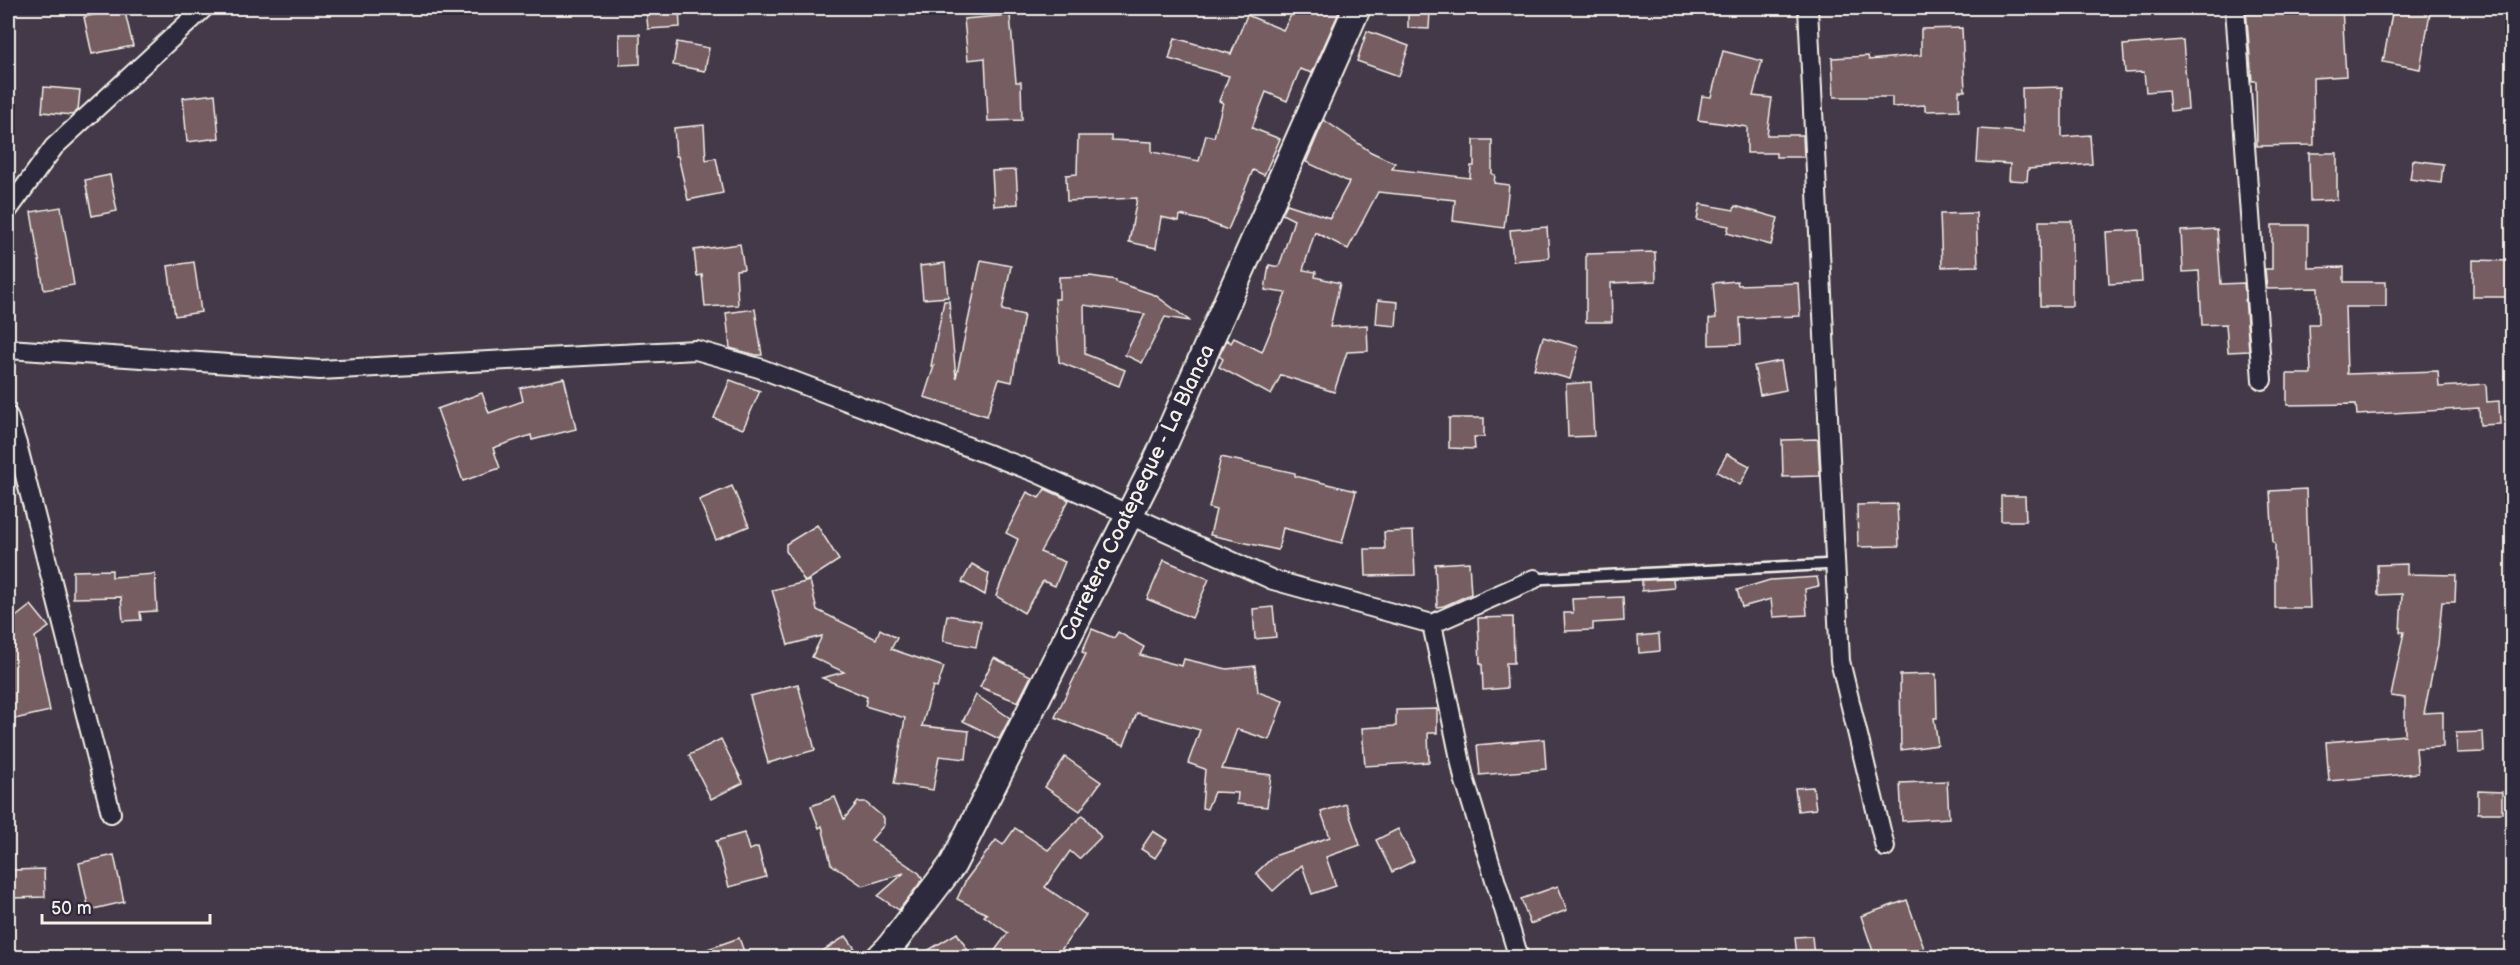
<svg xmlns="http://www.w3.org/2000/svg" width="2520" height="965" font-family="'Balsamiq Sans',sans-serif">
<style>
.building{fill:#745d62;stroke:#f4f1e8;stroke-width:1.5}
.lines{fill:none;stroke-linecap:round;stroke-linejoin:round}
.lane-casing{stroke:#f4f1e8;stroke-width:14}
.street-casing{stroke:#f4f1e8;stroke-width:22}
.secondary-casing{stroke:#f4f1e8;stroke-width:30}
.lane{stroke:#2f2a3d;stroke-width:9}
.street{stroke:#2f2a3d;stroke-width:18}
.secondary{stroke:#2f2a3d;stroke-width:26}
.labels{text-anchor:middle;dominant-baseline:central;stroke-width:4.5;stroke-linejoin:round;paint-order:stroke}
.street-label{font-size:21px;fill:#f4f1e8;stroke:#2f2a3d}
</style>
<rect width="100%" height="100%" fill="#443948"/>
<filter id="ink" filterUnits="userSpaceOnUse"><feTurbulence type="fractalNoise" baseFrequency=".0167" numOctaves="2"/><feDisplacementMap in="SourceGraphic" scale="12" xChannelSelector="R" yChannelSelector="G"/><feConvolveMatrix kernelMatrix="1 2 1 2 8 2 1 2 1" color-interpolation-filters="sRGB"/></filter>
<g filter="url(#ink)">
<g class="building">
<polygon points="124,8 133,46 92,54 84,17"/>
<polygon points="646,8 679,8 680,27 648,29"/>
<polygon points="1295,8 1335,8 1340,10 1312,73 1300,69 1287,101 1266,92 1252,128 1280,139 1264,175 1253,170 1228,230 1205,221 1180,215 1179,221 1161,217 1156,248 1129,242 1137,198 1067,201 1066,175 1077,174 1078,136 1111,136 1111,140 1152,142 1152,152 1199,161 1206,135 1214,137 1223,103 1219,101 1229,76 1169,59 1175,38 1231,54 1247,15 1283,30"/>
<polygon points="2280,8 2342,8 2346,76 2313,78 2314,145 2257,146 2256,81 2252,81 2246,9"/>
<polygon points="2393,8 2431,8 2420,69 2383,62"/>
<polygon points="1408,10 1430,11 1429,29 1408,28"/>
<polygon points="1010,15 1016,82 1021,82 1022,120 988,121 985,58 968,60 964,19"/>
<polygon points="1962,28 1965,91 1959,91 1959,110 1925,111 1925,105 1892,107 1892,97 1834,97 1832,58 1868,56 1869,60 1921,55 1921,29"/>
<polygon points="1367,31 1409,46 1399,76 1357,61"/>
<polygon points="619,34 640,34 640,64 620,65"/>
<polygon points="2183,40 2188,109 2170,111 2168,90 2146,92 2144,72 2125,73 2123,45"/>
<polygon points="677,42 709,48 705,71 673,65"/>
<polygon points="1723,51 1762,61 1753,96 1772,98 1767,135 1803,135 1804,157 1776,157 1776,153 1747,153 1747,127 1698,120 1702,96 1711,97"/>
<polygon points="44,87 80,90 78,110 72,115 42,112"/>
<polygon points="2062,87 2062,137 2090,135 2092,164 2028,169 2027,181 2009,180 2010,164 1977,162 1979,129 2023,132 2022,88"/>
<polygon points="215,94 219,138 187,142 183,98"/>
<polygon points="1324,120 1371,152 1395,163 1392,169 1470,178 1471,166 1474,166 1474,140 1492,140 1492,174 1495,175 1494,183 1509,185 1504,228 1453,221 1455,200 1378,192 1348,249 1315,232 1303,270 1316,272 1315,277 1340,283 1330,327 1367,325 1368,351 1347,352 1334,392 1281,375 1271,395 1219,367 1223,359 1219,356 1227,340 1231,343 1234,338 1262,352 1286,293 1265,290 1269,265 1279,267 1294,220 1282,214 1287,204 1330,218 1349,182 1306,162"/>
<polygon points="704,125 706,160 716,158 723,193 688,200 678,156 676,156 674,128"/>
<polygon points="2309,153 2337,153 2337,200 2310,201"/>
<polygon points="2413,160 2443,164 2441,183 2410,179"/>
<polygon points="1016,170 1018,204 994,206 992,171"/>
<polygon points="110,175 117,211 92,216 85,180"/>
<polygon points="1700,204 1734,210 1735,206 1778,218 1771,245 1727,233 1729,226 1697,220"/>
<polygon points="61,207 74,285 44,290 31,212"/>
<polygon points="1976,213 1978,266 1942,267 1940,214"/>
<polygon points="2039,221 2072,221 2072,306 2040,306"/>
<polygon points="2272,225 2308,225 2308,268 2344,267 2344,282 2386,282 2386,307 2345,307 2347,374 2438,371 2439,387 2486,384 2487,402 2499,401 2500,424 2480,425 2479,408 2357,415 2356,404 2287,405 2287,374 2311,374 2309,324 2319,324 2318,288 2267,289 2265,269 2272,269"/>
<polygon points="1547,227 1549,258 1513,261 1510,230"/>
<polygon points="2217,229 2221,284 2244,283 2249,351 2228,352 2226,324 2202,325 2199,271 2183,272 2181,231"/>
<polygon points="2139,230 2142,282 2109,284 2106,232"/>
<polygon points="740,244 744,269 736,270 738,305 705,307 702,275 697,276 694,250"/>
<polygon points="1655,252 1656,281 1611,283 1612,322 1586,322 1586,254"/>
<polygon points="981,260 1011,266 1002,310 1024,315 1012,382 999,379 987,416 924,397 934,366 931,366 944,301 949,301 956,378"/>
<polygon points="2473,260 2512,261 2512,297 2473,297"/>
<polygon points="194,262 201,312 175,316 168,266"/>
<polygon points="945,263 948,297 923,299 920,266"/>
<polygon points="1090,276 1116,280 1116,282 1155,295 1190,321 1165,317 1142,363 1125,355 1145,314 1084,305 1085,354 1125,370 1119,386 1059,362 1055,299 1059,299 1059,277"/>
<polygon points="1737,281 1738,285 1798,283 1800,316 1740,318 1741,344 1709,345 1709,319 1716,318 1713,283"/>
<polygon points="1378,300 1398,302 1396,326 1376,324"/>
<polygon points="755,309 762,355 756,355 730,348 726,313"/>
<polygon points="1543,337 1579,347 1570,379 1534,369"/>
<polygon points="1781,361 1786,390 1760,395 1754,366"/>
<polygon points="564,378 576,429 532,440 531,435 493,448 500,468 463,481 437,409 482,393 489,413 523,401 520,388"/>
<polygon points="730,380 760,391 743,429 714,418"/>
<polygon points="1591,382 1594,436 1568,437 1566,384"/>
<polygon points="1449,418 1484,418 1484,437 1474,437 1475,449 1449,448"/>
<polygon points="1818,439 1820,476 1783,477 1782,440"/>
<polygon points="1727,454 1750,466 1740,485 1717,472"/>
<polygon points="1221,457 1295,473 1295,476 1356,491 1342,543 1283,528 1278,550 1210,535 1216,510 1209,508"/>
<polygon points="732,486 749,526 716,540 699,500"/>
<polygon points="1045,489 1069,500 1040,552 1065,562 1055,586 1043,581 1024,613 996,596 1018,539 1006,533 1027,492 1039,498"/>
<polygon points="2306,489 2310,608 2275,608 2275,543 2273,543 2270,491"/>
<polygon points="2001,496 2025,496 2026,521 2001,521"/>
<polygon points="1897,504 1899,546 1858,547 1857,505"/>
<polygon points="817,525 839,560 805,582 786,551 786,544"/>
<polygon points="1413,531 1415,575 1366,576 1365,549 1385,549 1384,532"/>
<polygon points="1164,560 1209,579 1192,618 1147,599"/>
<polygon points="1469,562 1471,594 1444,606 1437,607 1435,564"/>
<polygon points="972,564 989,574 985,595 962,582"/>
<polygon points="2407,564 2407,574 2456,575 2455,602 2442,602 2438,645 2424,713 2443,712 2443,747 2416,748 2418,773 2329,781 2326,742 2405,735 2405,698 2391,696 2404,632 2400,632 2402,594 2378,595 2377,565"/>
<polygon points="112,570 112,577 155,574 157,611 140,612 141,620 123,621 121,597 73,598 73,571"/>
<polygon points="1817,577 1819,586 1805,589 1807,615 1773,617 1771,599 1742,607 1737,590 1770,580"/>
<polygon points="1673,579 1674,588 1642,591 1642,580"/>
<polygon points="810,581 817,610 876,639 880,629 897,638 891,649 944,667 937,688 933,686 922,726 969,731 966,759 939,756 933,790 894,784 905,718 865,706 867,697 822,678 844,672 812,657 822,636 788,645 772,590"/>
<polygon points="1623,597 1624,621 1593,623 1593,630 1565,631 1564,613 1573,613 1572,599"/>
<polygon points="31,605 49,627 35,637 50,711 10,720 8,708 8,623"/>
<polygon points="1273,607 1276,637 1255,639 1253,609"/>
<polygon points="947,615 981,621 976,647 943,641"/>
<polygon points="1513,617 1514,663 1506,663 1507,688 1483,690 1482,664 1480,664 1478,618"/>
<polygon points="1092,629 1114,638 1118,632 1144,647 1140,655 1182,666 1184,659 1227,669 1255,666 1258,692 1283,701 1269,740 1237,729 1222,769 1271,775 1267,807 1237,804 1238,793 1214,792 1207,809 1202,808 1205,769 1188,763 1200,730 1137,713 1124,745 1055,717 1086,654 1082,652"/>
<polygon points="1659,634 1660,651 1639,653 1638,636"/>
<polygon points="994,658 1031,676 1018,702 980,687"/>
<polygon points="1936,674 1937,718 1934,718 1938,745 1901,750 1900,675"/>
<polygon points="798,684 815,750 768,763 750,696"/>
<polygon points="976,695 1010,718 999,739 963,721"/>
<polygon points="1437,709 1437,733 1428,733 1429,762 1365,766 1362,728 1396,726 1396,710"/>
<polygon points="2483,732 2484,752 2457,753 2456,733"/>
<polygon points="721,739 743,783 711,799 689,755"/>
<polygon points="1544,739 1546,769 1480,775 1477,745"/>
<polygon points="1065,757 1101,782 1080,811 1045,787"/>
<polygon points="1947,781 1949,818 1902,821 1900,783"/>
<polygon points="1813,787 1816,809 1798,811 1795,788"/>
<polygon points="2478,791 2502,792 2502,813 2478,813"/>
<polygon points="835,797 844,819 858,802 865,802 884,818 884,825 871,840 919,873 923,879 899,910 878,896 904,873 863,886 831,864 822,826 819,828 811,806"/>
<polygon points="1346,804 1360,845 1326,857 1336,886 1312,894 1302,865 1273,891 1256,873 1274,856 1330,837 1321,812"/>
<polygon points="1083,815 1101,837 1079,859 1070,851 1045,887 1086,915 1056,957 990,957 1008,933 984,916 987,914 957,899 966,880 996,840 1003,845 1015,828 1048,850"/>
<polygon points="1398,829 1414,861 1392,872 1376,840"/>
<polygon points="1153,831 1167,840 1155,858 1141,849"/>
<polygon points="744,833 749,850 758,847 766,877 729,887 716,841"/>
<polygon points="114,855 124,902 89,910 79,863"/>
<polygon points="44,869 45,897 13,898 13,870"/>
<polygon points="1558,886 1567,910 1530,924 1521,899"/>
<polygon points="1907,900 1927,957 1875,957 1861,916"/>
<polygon points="957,933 972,957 917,957"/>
<polygon points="846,936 861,957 813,957"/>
<polygon points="1812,936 1814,957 1797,957 1795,937"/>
<polygon points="739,938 746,957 692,957 691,955"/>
</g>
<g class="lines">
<g class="lane-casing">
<polyline id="lane" points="1534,579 1836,564"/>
</g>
<g class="street-casing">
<g id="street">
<polyline points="1808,8 1840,661 1885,847"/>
<polyline points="2235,8 2262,380"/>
<polyline points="8,210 54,147 204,8"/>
<polyline points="8,349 320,370 696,350 759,368 1035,472 1273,580 1432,624 1534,579"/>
<polyline points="8,416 17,444 111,813"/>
<polyline points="1432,624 1464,778 1519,958"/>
</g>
</g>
<g class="secondary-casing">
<polyline id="secondary" points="879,958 889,948 953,864 1158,458 1357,8"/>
</g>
<use href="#lane" class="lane"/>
<use href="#street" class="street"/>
<use href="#secondary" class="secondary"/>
</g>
</g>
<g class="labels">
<g class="street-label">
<text transform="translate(1137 493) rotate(-64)">Carretera Coatepeque - La Blanca</text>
</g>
</g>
<rect width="2520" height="965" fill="none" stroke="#2f2a3d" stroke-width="30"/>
<rect x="15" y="15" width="2490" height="935" fill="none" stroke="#f4f1e8" stroke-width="2" filter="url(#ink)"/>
<path d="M42 914v9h168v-9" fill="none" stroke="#f4f1e8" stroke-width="3"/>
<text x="51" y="914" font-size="18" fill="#f4f1e8" stroke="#2f2a3d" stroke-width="4.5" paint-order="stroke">50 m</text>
</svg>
